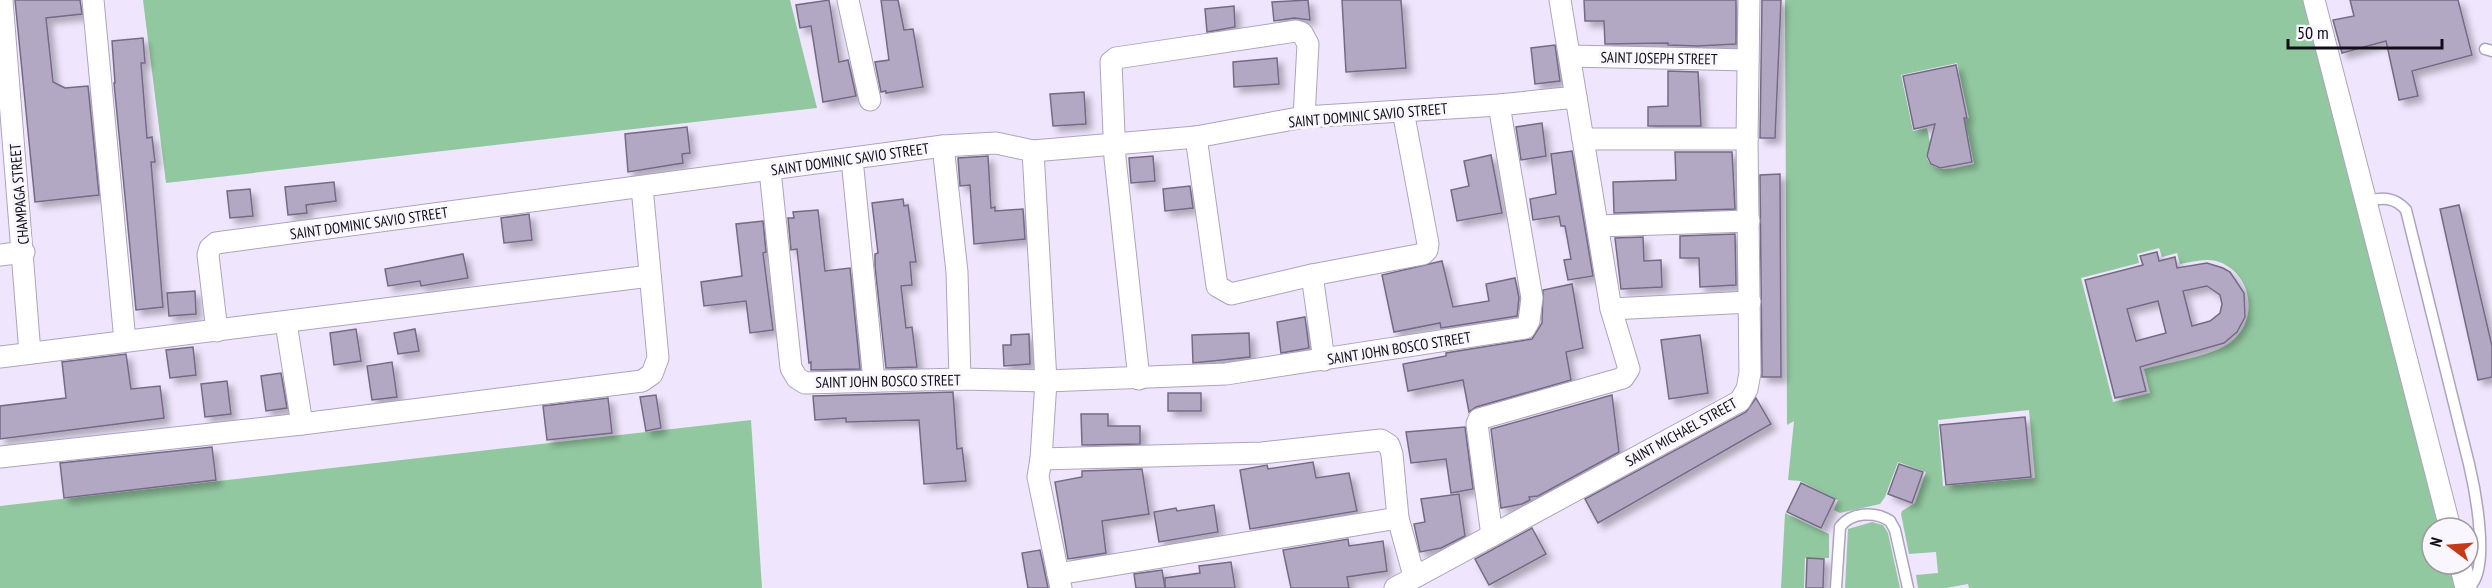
<svg xmlns="http://www.w3.org/2000/svg" width="2492" height="588" font-family="'PT Sans Narrow',sans-serif">
<style>
.green{fill:#92c8a0;fill-rule:evenodd}
.building{fill:#b2a8c4;stroke:#756b85;stroke-width:1.5;fill-rule:evenodd;filter:url(#shadow)}
.lines{fill:none;stroke-linecap:round;stroke-linejoin:round}
.service-casing{stroke:#aea3bf;stroke-width:13}
.minor-casing{stroke:#aea3bf;stroke-width:23}
.service{stroke:#fff;stroke-width:10}
.minor{stroke:#fff;stroke-width:21}
.labels{text-anchor:middle;dominant-baseline:central;stroke-width:6;stroke-linejoin:round;paint-order:stroke}
.street-label{font-size:15px;fill:#120e17;stroke:#f9f7fd}
</style>
<defs>
<filter id="shadow"><feDropShadow dx="5.5" dy="5.5" stdDeviation="3" flood-color="#0004"/></filter>
</defs>
<rect width="100%" height="100%" fill="#efe6fd"/>
<g class="green">
<polygon points="143,0 790,0 817,108 166,183"/>
<path d="M1785 0H2309L2443 528H2432V564H2452L2458 588H1969L1968 584 1946 588H1918L1916 575 1938 573 1936 552 1909 554 1901 514 1902 511 1915 503 1926 472 1898 462 1885 497 1880 504 1840 513 1834 510 1838 500 1800 481 1788 480 1794 421 1787 425ZM1957 63 1969 118 1949 123 1952 136 1968 134 1974 164C1957 167 1933 177 1926 156L1930 143 1927 128 1913 131 1901 75ZM2159 248 2162 257 2177 253 2180 264C2192 262 2204 258 2216 261 2252 271 2260 320 2231 342 2211 357 2169 362 2144 369L2150 393 2113 402 2081 278 2139 263 2137 254ZM2029 410 2035 478 1943 486 1938 420Z"/>
<polygon points="751,420 762,588 0,588 0,506"/>
<polygon points="1785,513 1829,534 1829,558 1805,558 1804,588 1781,588"/>
<polygon points="1872,522 1883,525 1888,533 1900,588 1845,588 1848,529"/>
</g>
<g class="building">
<polygon points="15,0 80,0 82,14 46,18 53,82 65,88 88,86 99,195 35,202"/>
<polygon points="829,0 839,62 848,60 856,96 823,102 811,26 800,28 796,5"/>
<polygon points="881,0 898,0 904,30 913,29 923,87 886,93 886,91 881,92 875,62 889,60"/>
<polygon points="1308,0 1310,20 1294,18 1274,21 1272,2"/>
<polygon points="1342,0 1401,0 1406,68 1346,72"/>
<polygon points="1584,0 1736,0 1736,44 1698,46 1668,45 1668,43 1605,44 1604,21 1585,21"/>
<polygon points="1762,0 1781,0 1775,138 1760,138"/>
<polygon points="2350,0 2458,0 2472,55 2412,71 2418,96 2399,100 2386,41 2342,53 2333,20 2354,16"/>
<polygon points="1234,6 1235,27 1207,32 1205,9"/>
<polygon points="143,38 145,63 141,63 147,138 152,137 155,162 151,162 163,307 136,310 114,83 115,83 112,41"/>
<polygon points="1555,45 1560,81 1535,84 1531,48"/>
<polygon points="1277,58 1279,84 1234,87 1233,62"/>
<polygon points="1956,65 1967,118 1964,118 1972,162 1940,168 1931,164 1927,156 1935,124 1914,129 1903,76"/>
<polygon points="1668,71 1698,72 1701,126 1648,126 1648,107 1668,106"/>
<polygon points="1084,92 1086,124 1053,126 1050,94"/>
<polygon points="1542,123 1546,156 1521,160 1516,127"/>
<polygon points="687,127 690,153 682,154 683,163 628,172 625,134"/>
<polygon points="1572,151 1593,276 1568,280 1564,260 1571,259 1565,226 1561,226 1559,216 1533,220 1530,199 1556,194 1551,154"/>
<polygon points="1675,152 1732,152 1735,209 1614,213 1613,182 1676,180"/>
<polygon points="1491,155 1502,213 1457,221 1451,190 1469,186 1464,161"/>
<polygon points="988,156 991,208 995,207 995,211 1023,209 1025,239 974,244 970,185 960,186 958,158"/>
<polygon points="1153,156 1155,181 1131,183 1129,158"/>
<polygon points="1780,174 1781,377 1762,377 1760,175"/>
<polygon points="334,182 336,201 306,205 307,213 288,215 285,187"/>
<polygon points="1190,186 1193,208 1165,211 1163,189"/>
<polygon points="250,189 253,216 230,218 227,191"/>
<polygon points="903,199 904,206 908,205 916,262 910,262 912,285 901,286 906,328 912,327 917,367 886,368 875,266 875,254 878,253 872,203"/>
<polygon points="2459,205 2492,346 2492,377 2478,380 2440,209"/>
<polygon points="818,210 825,271 850,268 860,369 811,370 811,362 809,363 797,249 791,250 788,218 794,218 793,212"/>
<polygon points="529,214 532,240 504,243 501,218"/>
<polygon points="763,221 766,252 763,253 773,330 750,333 746,301 704,306 701,282 742,276 736,224"/>
<polygon points="1735,234 1736,285 1700,287 1699,258 1680,258 1680,236"/>
<polygon points="1643,237 1644,261 1661,260 1662,287 1621,289 1615,238"/>
<path d="M2157 252 2159 261 2175 257 2177 268 2207 263 2223 268 2230 272 2244 293 2245 317 2237 332 2224 343 2140 367 2146 391 2115 398 2085 280 2143 265 2140 256ZM2207 286 2220 295 2222 304 2220 313 2210 321 2192 326 2183 291ZM2158 301 2166 333 2136 341 2127 309Z"/>
<polygon points="463,254 468,278 421,286 420,281 388,286 385,269"/>
<polygon points="1442,261 1453,307 1489,301 1486,284 1515,278 1519,298 1517,316 1441,328 1440,323 1394,332 1382,275"/>
<polygon points="1572,284 1583,348 1566,352 1571,380 1476,407 1469,412 1463,380 1408,391 1403,364 1446,356 1446,353 1532,339 1542,323 1543,290"/>
<polygon points="195,291 196,314 169,316 167,293"/>
<polygon points="1305,317 1309,348 1281,353 1277,322"/>
<polygon points="356,329 361,361 334,365 330,333"/>
<polygon points="415,329 419,351 398,354 394,333"/>
<polygon points="1249,333 1250,357 1193,363 1192,335"/>
<polygon points="1029,334 1030,364 1004,366 1003,345 1011,345 1011,335"/>
<polygon points="1700,335 1708,393 1669,399 1661,340"/>
<polygon points="193,347 196,375 170,378 166,350"/>
<polygon points="126,354 131,389 160,386 164,418 0,439 0,406 66,398 62,362"/>
<polygon points="392,362 397,397 372,400 367,366"/>
<polygon points="281,373 287,408 266,411 261,376"/>
<polygon points="227,381 231,414 205,417 201,384"/>
<polygon points="953,392 957,449 962,448 966,481 924,484 919,420 846,422 846,418 815,420 813,396"/>
<rect x="1168" y="393" width="33" height="18"/>
<polygon points="656,395 661,428 646,431 640,397"/>
<polygon points="1612,395 1619,452 1538,496 1529,497 1530,500 1522,504 1501,508 1491,429"/>
<polygon points="608,398 612,433 547,440 543,406"/>
<polygon points="1756,398 1771,424 1598,523 1585,499 1746,412"/>
<polygon points="1081,414 1108,414 1108,426 1140,426 1140,444 1082,445"/>
<polygon points="2025,417 2031,477 1946,485 1940,425"/>
<polygon points="1465,427 1473,489 1451,493 1446,459 1411,463 1406,432"/>
<polygon points="212,447 216,480 64,498 60,463"/>
<polygon points="1313,462 1316,478 1349,473 1357,511 1250,529 1240,470 1267,465 1268,469"/>
<polygon points="1899,464 1923,472 1912,503 1888,494"/>
<polygon points="1142,469 1149,514 1102,521 1106,553 1068,559 1055,482 1082,477 1082,471"/>
<polygon points="1801,483 1835,499 1821,528 1787,512"/>
<polygon points="1459,494 1465,536 1441,548 1420,552 1414,524 1425,522 1421,499"/>
<polygon points="1214,505 1218,532 1159,542 1154,512 1176,508 1177,511"/>
<polygon points="1532,528 1546,554 1489,585 1475,559"/>
<polygon points="1348,539 1349,546 1383,541 1387,571 1347,577 1349,588 1291,588 1283,550"/>
<polygon points="1040,550 1048,588 1028,588 1022,553"/>
<polygon points="1807,558 1824,559 1823,588 1806,588"/>
<polygon points="1231,562 1235,588 1165,588 1165,578 1200,573 1199,566"/>
<polygon points="1162,570 1165,588 1136,588 1134,574"/>
</g>
<g class="lines">
<g class="service-casing">
<g id="service">
<polyline points="2485,49 2492,51"/>
<path d="M2367 201C2382 197 2395 197 2406 210L2469 464C2475 489 2492 576 2467 588"/>
<path d="M1836 588 1840 527C1851 512 1875 511 1890 521L1895 530 1908 588"/>
</g>
</g>
<g class="minor-casing">
<g id="minor">
<polyline points="2,0 30,353"/>
<polyline points="93,0 125,341"/>
<polyline points="848,0 870,100"/>
<polyline points="2314,0 2450,528"/>
<polyline points="1570,56 1748,60"/>
<polyline points="1196,137 1217,286 1231,294 1312,275 1423,254 1427,250 1428,244 1403,111"/>
<polyline points="1583,139 1747,139"/>
<polyline points="943,146 957,272 960,379"/>
<polyline points="1033,151 1046,381 1041,459 1038,477 1061,588"/>
<polyline points="852,159 874,381"/>
<polyline points="770,171 791,368 797,378 805,383 960,379 1046,381 1226,374 1525,328 1529,321 1532,298 1499,105"/>
<polyline points="1598,226 1749,221"/>
<polyline points="0,255 24,252"/>
<polyline points="1312,275 1324,360"/>
<polyline points="1611,309 1750,302"/>
<polyline points="286,323 302,424"/>
<polyline points="217,331 208,255 210,248 216,243 943,146 996,143 1033,151 1196,137 1304,117 1499,105 1576,97"/>
<polyline points="0,357 650,276"/>
<polyline points="1139,379 1115,158 1111,62 1116,58 1296,31 1302,33 1308,44 1304,117"/>
<polyline points="0,457 302,424 642,381 652,374 658,358 642,187"/>
<polyline points="1041,459 1262,453 1381,440 1389,445 1392,454 1398,518 1414,576"/>
<polyline points="1492,536 1477,424 1479,419 1623,378 1629,369 1611,309 1560,0"/>
<polyline points="2460,564 2466,588"/>
<polyline points="1058,574 1398,518"/>
<polyline points="1395,588 1740,401 1747,389 1750,373 1747,139 1749,0"/>
</g>
</g>
<use href="#service" class="service"/>
<use href="#minor" class="minor"/>
</g>
<g class="labels">
<g class="street-label">
<text transform="translate(1659 58) rotate(1)">SAINT JOSEPH STREET</text>
<text transform="translate(1368 115) rotate(-5)">SAINT DOMINIC SAVIO STREET</text>
<text transform="translate(850 159) rotate(-8)">SAINT DOMINIC SAVIO STREET</text>
<text transform="translate(19 194) rotate(-95)">CHAMPAGA STREET</text>
<text transform="translate(369 223) rotate(-8)">SAINT DOMINIC SAVIO STREET</text>
<text transform="translate(1399 348) rotate(-9)">SAINT JOHN BOSCO STREET</text>
<text transform="translate(888 381) rotate(-1)">SAINT JOHN BOSCO STREET</text>
<text transform="translate(1681 432) rotate(-29)">SAINT MICHAEL STREET</text>
</g>
</g>
<g transform="translate(2450 546) rotate(286)"><circle r="28" fill="#f9f7fd" stroke="#9d9aa1" stroke-width="1.5"/>
<path d="M0-4.5L10 22L0 15L-10 22Z" fill="#c53b17"/>
<text y="-9" font-size="16" font-weight="bold" text-anchor="middle" fill="#120e17">N</text>
</g>
<path d="M2288 39v9h154v-9" fill="none" stroke="#120e17" stroke-width="3"/>
<text x="2297" y="39" font-size="18" fill="#120e17" stroke="#f9f7fd" stroke-width="4.5" paint-order="stroke">50 m</text>
</svg>
